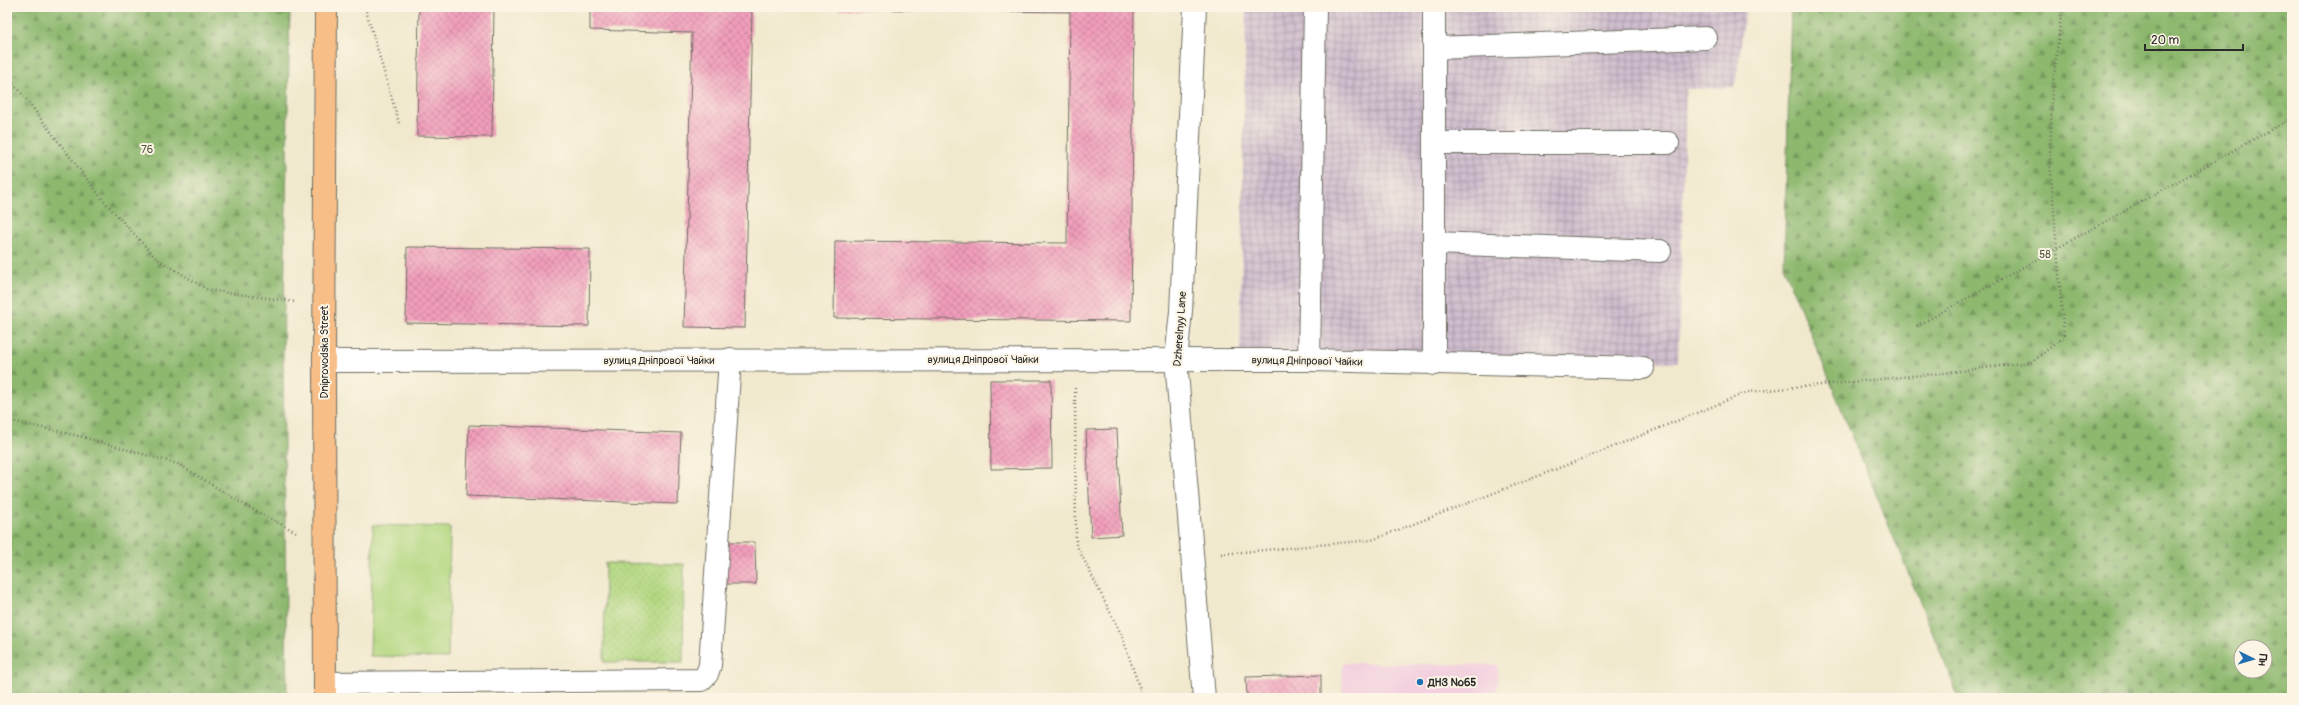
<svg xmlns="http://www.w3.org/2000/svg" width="2299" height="705" font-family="Pangolin,sans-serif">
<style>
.built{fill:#f3cfdf}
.industrial{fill:url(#industrial-grid)}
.forest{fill:url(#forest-firs);stroke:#5c724c;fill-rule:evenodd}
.park{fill:url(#park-dots);stroke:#6e8156}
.garden{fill:#b2d780;stroke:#6e8156}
.building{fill:url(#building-cross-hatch)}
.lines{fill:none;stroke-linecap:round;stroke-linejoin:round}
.minor-casing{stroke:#706e64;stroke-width:24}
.major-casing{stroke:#706e64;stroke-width:24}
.path{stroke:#706e64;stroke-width:2.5;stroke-dasharray:1 3;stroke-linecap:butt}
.minor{stroke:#fff;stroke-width:22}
.major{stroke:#f7be87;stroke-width:22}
.poi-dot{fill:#1f6fb2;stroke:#fcf5e5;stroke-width:1.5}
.labels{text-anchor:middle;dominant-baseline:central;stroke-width:4;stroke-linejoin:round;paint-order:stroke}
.park-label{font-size:11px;fill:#4d5640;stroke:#fcf5e5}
.street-label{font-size:11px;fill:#2b2b2b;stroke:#fcf5e5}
.poi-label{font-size:11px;font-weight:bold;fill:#2b2b2b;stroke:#fcf5e5;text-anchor:start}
</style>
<defs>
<pattern id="industrial-grid" width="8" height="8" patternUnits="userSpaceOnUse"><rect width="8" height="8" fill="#cfbdce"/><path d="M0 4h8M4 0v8" fill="none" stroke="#a89aa7"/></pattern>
<pattern id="forest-firs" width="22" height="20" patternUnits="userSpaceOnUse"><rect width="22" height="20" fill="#8db86e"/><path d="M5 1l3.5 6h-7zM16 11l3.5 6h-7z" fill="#73965b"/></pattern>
<pattern id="park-dots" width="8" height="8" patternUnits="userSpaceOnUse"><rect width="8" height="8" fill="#b2d780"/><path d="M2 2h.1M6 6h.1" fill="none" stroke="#99b96f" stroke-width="1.8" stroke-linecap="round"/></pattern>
<pattern id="building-cross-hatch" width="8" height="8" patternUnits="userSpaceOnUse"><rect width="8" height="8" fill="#f29ebc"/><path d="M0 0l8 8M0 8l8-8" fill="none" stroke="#c48199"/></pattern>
</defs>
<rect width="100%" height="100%" fill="#fcf5e5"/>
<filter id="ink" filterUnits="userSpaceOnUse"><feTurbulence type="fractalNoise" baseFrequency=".025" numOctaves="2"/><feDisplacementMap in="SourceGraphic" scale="8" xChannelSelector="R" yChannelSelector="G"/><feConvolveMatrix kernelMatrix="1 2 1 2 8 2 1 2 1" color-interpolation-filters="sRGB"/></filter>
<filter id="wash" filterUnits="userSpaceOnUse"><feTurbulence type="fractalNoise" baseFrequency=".012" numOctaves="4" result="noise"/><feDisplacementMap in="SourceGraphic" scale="16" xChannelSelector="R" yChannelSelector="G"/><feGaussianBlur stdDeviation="0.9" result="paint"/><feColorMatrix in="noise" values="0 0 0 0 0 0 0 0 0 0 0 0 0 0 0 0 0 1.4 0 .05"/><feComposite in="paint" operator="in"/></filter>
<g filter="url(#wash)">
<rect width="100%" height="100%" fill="#f1e9ce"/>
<polygon class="built" points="1343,663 1498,665 1497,698 1342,698"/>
<polygon class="industrial" points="1246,7 1746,7 1735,87 1686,89 1678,362 1240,352"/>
<g class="forest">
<polygon points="7,7 290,7 283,357 287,698 7,698"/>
<path d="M1791 7H2292V698H1959L1784 268ZM2241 647H2265V671H2241Z"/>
</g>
<polygon class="park" points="605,563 684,564 683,662 604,662"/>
<polygon class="garden" points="373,525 450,527 448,658 370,656"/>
<g id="blocks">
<g class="building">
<polygon points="419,7 494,7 492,137 417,136"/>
<polygon points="590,7 752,7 745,328 684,327 692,33 590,30"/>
<polygon points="837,7 1134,7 1131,321 834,318 835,241 1067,243 1070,12 837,9"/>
<polygon points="407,247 590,249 589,326 406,323"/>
<polygon points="990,380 1051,380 1052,468 991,469"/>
<polygon points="469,425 681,433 678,504 466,496"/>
<polygon points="1117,429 1122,535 1091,537 1086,430"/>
<polygon points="724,542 755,542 756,584 724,584"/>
<polygon points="1321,675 1321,698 1247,698 1246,677"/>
</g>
</g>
</g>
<g filter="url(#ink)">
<use href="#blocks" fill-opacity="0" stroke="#706e64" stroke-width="1"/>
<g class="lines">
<g class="minor-casing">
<g id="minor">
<polyline points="1195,7 1181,311 1176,360 1204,698"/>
<polyline points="1434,48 1706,38"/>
<polyline points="1434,143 1668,143"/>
<polyline points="1434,243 1660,251"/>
<polyline points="1309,360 1315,7"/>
<polyline points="324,361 1309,360 1643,368"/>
<polyline points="1434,364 1434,7"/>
<polyline points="326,683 701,680 707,674 710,665 730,359"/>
</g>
</g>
<g class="major-casing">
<polyline id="major" points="325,698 324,361 326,7"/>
</g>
<g class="path">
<polyline points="365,7 399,123"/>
<polyline points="7,79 19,90 103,200 156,258 208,290 296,302"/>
<polyline points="1917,326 2292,118"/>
<polyline points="1075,388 1076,544 1122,636 1143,698"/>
<polyline points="7,420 83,437 178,464 248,507 296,532"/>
<polyline points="1221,554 1372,540 1598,453 1748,392 1943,373 2032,362 2064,337 2050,162 2052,92 2062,7"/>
</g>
<use href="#minor" class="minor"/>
<use href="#major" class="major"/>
</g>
</g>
<circle class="poi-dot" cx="1420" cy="682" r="4"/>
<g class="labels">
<g class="park-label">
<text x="147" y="149">76</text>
<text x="2045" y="254">58</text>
</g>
<g class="street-label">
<text transform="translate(1180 329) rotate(-86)">Dzherelnyy Lane</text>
<text transform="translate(324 352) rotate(-90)">Dniprovodska Street</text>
<text x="983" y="359">вулиця Дніпрової Чайки</text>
<text x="659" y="360">вулиця Дніпрової Чайки</text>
<text transform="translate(1307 361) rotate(1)">вулиця Дніпрової Чайки</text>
</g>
<g class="poi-label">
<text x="1428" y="682">ДНЗ №65</text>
</g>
</g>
<rect width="2299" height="705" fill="none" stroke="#fcf5e5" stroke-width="24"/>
<g transform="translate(2253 659) rotate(95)"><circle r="19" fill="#fcf5e5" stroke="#a8a49b"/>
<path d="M0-3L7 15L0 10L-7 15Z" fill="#1f6fb2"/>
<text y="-6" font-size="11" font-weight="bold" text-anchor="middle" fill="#2b2b2b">Пн</text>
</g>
<path d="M2145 44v6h98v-6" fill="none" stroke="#2b2b2b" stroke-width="2"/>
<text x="2151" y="44" font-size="12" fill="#2b2b2b" stroke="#fcf5e5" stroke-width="3" paint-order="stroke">20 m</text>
</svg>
